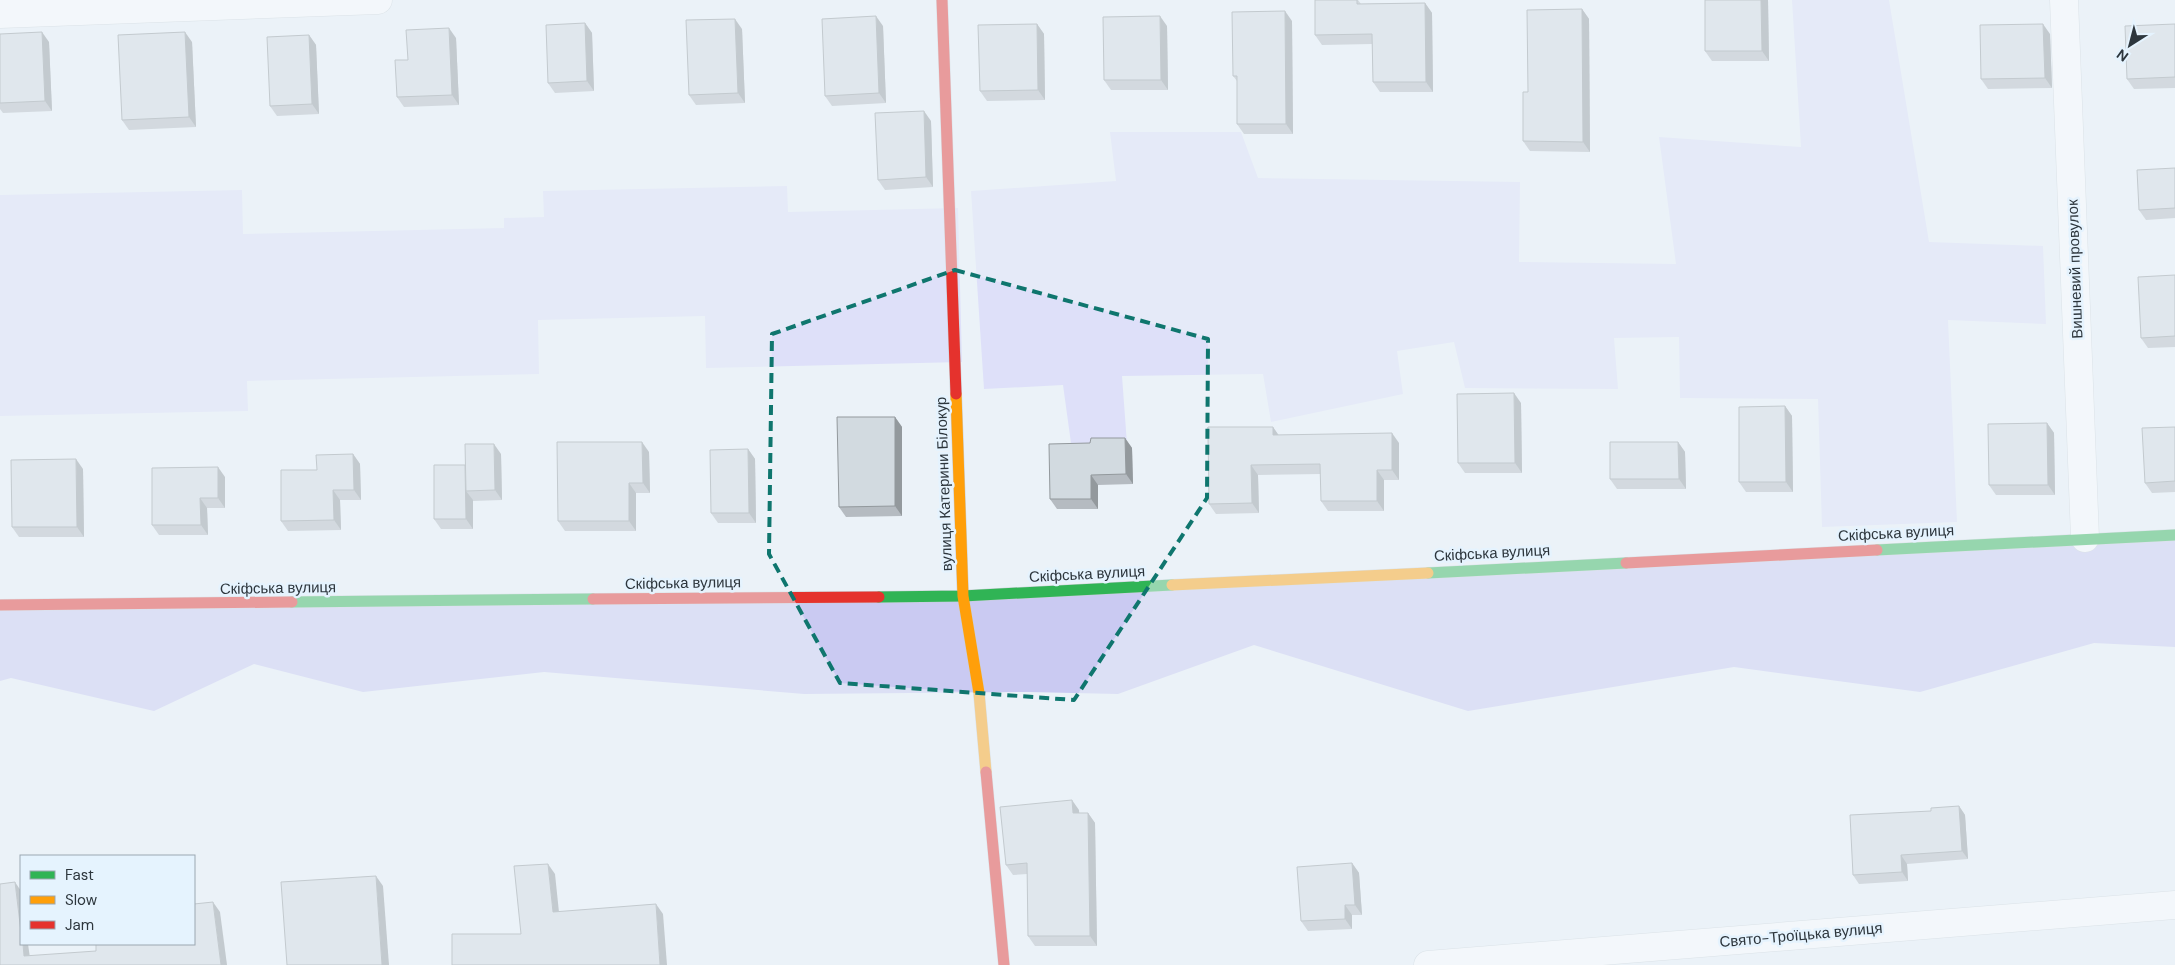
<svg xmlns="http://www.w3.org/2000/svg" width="2175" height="965" font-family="'DM Sans',sans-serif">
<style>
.green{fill:#dee0f9}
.forest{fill:#cacaf2}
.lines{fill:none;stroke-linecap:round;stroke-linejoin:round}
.street-casing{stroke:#c8cfd5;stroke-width:29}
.fast-casing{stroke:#c8cfd5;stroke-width:12}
.slow-casing{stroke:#c8cfd5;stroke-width:12}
.jam-casing{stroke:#c8cfd5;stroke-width:12}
.street{stroke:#fcfdfe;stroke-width:28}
.fast{stroke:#30b455;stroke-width:11}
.slow{stroke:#ff9f0a;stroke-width:11}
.jam{stroke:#e5322d;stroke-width:11}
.wall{fill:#b5bbc1}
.shaded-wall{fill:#93999d}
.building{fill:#d2dae0;stroke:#93999d}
.marked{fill:none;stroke:#0f766e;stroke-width:4;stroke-dasharray:10 6;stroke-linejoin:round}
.labels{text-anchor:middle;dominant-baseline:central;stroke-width:5;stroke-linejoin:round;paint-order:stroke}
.street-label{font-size:15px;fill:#2d363d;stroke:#e5f3fe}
</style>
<rect width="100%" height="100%" fill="#ebf2f8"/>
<g class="green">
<polygon points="1792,0 1889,0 1929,242 2043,246 2046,324 1948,320 1957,522 1822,527 1818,399 1680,398 1679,337 1614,338 1618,389 1465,388 1454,342 1397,351 1403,394 1271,422 1263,374 1122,376 1127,444 1071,443 1063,385 984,389 971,191 1116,181 1110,132 1241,132 1258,178 1520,182 1519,262 1676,264 1659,137 1801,147"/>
<polygon points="787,186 788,212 958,208 962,362 706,368 705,316 538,320 539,374 247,381 248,411 0,416 0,195 242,190 243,234 504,228 504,218 544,217 543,191"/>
</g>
<polygon class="forest" points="2175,535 2175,647 2094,643 1920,692 1734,667 1468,711 1254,645 1118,694 1028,692 804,694 544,672 363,692 254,664 154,711 11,678 0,681 0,605 963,596"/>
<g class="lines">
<g class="street-casing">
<g id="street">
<polyline points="2064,0 2085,538"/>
<polyline points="0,14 378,0"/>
<polyline points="1428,965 2175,905"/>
</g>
</g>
<g class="fast-casing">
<g id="fast">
<polyline points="1877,550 2175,535"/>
<polyline points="1428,573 1626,563"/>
<polyline points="879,597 963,596 1172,585"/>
<polyline points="292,602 593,599"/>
</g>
</g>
<g class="slow-casing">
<g id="slow">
<polyline points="956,394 963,596 979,693 986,772"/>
<polyline points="1172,585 1428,573"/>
</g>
</g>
<g class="jam-casing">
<g id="jam">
<polyline points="942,0 956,394"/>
<polyline points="1626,563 1877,550"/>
<polyline points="593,599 879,597"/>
<polyline points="0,605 292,602"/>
<polyline points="986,772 1004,965"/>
</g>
</g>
<use href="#street" class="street"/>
<use href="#fast" class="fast"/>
<use href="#slow" class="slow"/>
<use href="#jam" class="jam"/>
</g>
<g class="wall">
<polygon points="1315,0 1358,0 1361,4 1425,3 1432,13 1433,92 1380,92 1373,82 1372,44 1322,45 1315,35"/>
<polygon points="1705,0 1768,0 1769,61 1712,61 1705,51"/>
<polygon points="1582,9 1589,19 1590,152 1530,151 1523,141"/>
<polygon points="1292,21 1293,134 1244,134 1237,124 1237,81 1233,76"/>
<polygon points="585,23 592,33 594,91 555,93 548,83"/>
<polygon points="1037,24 1044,34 1045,100 987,101 980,91"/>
<polygon points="2175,24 2175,88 2134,89 2127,79"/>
<polygon points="883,26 886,103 832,106 825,96"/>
<polygon points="1167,26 1168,90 1111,90 1104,80"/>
<polygon points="742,29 745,103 696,105 689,95"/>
<polygon points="0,34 49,42 52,111 3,113 0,109"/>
<polygon points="2050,34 2052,88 1988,89 1981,79"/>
<polygon points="309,35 316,45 319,114 277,116 270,106"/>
<polygon points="456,38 459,105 404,107 397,97 408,60"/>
<polygon points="192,42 196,127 129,130 122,120"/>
<polygon points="931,121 933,187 885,190 878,180"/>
<polygon points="2175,168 2175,218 2146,220 2139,210"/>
<polygon points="2175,275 2175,347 2148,348 2141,338"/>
<polygon points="1521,403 1522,473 1465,473 1458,463"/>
<polygon points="1785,406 1792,416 1793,492 1746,492 1739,482"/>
<polygon points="895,417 902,427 902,516 846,517 839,507"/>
<polygon points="2047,423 2054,433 2055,495 1996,495 1989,485"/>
<polygon points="1273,427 1278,435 1399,443 1399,480 1384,480 1384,511 1328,511 1321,501 1321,474 1258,475 1259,513 1216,514 1209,504"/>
<polygon points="2175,427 2175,492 2152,493 2145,483"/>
<polygon points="1125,438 1132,448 1133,484 1098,485 1098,509 1057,509 1050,499 1090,443"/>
<polygon points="1678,442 1685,452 1686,489 1617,489 1610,479"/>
<polygon points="748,449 755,459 756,523 718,523 711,513"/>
<polygon points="649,452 650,493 636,493 636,531 565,531 558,521"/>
<polygon points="353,454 360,464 361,500 340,500 341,530 288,531 281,521 317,470"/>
<polygon points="501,454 502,500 473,501 473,500 473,529 441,529 434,519 465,465"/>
<polygon points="83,469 84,537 19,537 12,527"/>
<polygon points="225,477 225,508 207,508 208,535 159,535 152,525"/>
<polygon points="1959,806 1965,815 1968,859 1907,864 1908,881 1859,884 1853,875 1931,811"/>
<polygon points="1079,810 1079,813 1088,813 1095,823 1097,946 1035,946 1028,936 1027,874 1013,875 1006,865"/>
<polygon points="1352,863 1359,873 1362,915 1352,915 1352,929 1308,931 1301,921"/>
</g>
<g class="shaded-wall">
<polygon points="1761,0 1768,0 1769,61 1762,51"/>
<polygon points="1425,3 1432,13 1433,92 1426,82"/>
<polygon points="1582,9 1589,19 1590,152 1583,142"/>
<polygon points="1285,11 1292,21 1293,134 1286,124"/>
<polygon points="876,16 883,26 886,103 879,93"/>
<polygon points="1160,16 1167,26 1168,90 1161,80"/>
<polygon points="735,19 742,29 745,103 738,93"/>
<polygon points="585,23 592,33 594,91 587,81"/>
<polygon points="1037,24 1044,34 1045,100 1038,90"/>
<polygon points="2043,24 2050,34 2052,88 2045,78"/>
<polygon points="449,28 456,38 459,105 452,95"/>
<polygon points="42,32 49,42 52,111 45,101"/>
<polygon points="185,32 192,42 196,127 189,117"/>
<polygon points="309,35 316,45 319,114 312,104"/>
<polygon points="924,111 931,121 933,187 926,177"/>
<polygon points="1514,393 1521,403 1522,473 1515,463"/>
<polygon points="1785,406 1792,416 1793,492 1786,482"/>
<polygon points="895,417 902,427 902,516 895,506"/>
<polygon points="2047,423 2054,433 2055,495 2048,485"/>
<polygon points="1273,427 1280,437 1273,435"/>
<polygon points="1392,433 1399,443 1399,480 1392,470"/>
<polygon points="1125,438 1132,448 1133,484 1126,474"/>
<polygon points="642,442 649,452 650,493 643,483"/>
<polygon points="1678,442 1685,452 1686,489 1679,479"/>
<polygon points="494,444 501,454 502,500 495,490"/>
<polygon points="748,449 755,459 756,523 749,513"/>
<polygon points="353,454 360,464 361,500 354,490"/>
<polygon points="76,459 83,469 84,537 77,527"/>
<polygon points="465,465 466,491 473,500 473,529 466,519"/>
<polygon points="1251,465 1258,475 1259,513 1252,503"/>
<polygon points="218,467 225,477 225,508 218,498"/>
<polygon points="1377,470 1384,480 1384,511 1377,501"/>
<polygon points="1091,475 1098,485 1098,509 1091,499"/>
<polygon points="629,483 636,493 636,531 629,521"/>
<polygon points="333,490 340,500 341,530 334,520"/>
<polygon points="200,498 207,508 208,535 201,525"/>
<polygon points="1072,800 1079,810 1080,823 1073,813"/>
<polygon points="1959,806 1965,815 1968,859 1962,851"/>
<polygon points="1088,813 1095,823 1097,946 1090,936"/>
<polygon points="1901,855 1907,864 1908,881 1902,872"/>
<polygon points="1352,863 1359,873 1362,915 1355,905"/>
<polygon points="548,864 555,874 560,922 553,912"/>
<polygon points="376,876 383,886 389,965 382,965"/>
<polygon points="15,882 21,891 21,932"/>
<polygon points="213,902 220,912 227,965 221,965"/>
<polygon points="656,904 663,914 667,965 660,965"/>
<polygon points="1345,905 1352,915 1352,929 1345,919"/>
<polygon points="23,944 28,944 31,965 24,956"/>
</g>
<g class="building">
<polygon points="1315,0 1357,0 1357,4 1425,3 1426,82 1373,82 1372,34 1315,35"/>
<polygon points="1705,0 1761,0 1762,51 1705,51"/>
<polygon points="1582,9 1583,142 1523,141 1523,92 1528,92 1527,10"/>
<polygon points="1285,11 1286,124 1237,124 1237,76 1233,76 1232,12"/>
<polygon points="876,16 879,93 825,96 822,19"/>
<polygon points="1160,16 1161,80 1104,80 1103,17"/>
<polygon points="735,19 738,93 689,95 686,20"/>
<polygon points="585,23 587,81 548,83 546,25"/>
<polygon points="1037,24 1038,90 980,91 978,25"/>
<polygon points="2043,24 2045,78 1981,79 1980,25"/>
<polygon points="2175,24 2175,77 2127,79 2125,26"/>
<polygon points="449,28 452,95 397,97 395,60 408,60 406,30"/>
<polygon points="42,32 45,101 0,103 0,34"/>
<polygon points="185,32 189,117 122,120 118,35"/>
<polygon points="309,35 312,104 270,106 267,37"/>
<polygon points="924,111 926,177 878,180 875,113"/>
<polygon points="2175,168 2175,208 2139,210 2137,170"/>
<polygon points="2175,275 2175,336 2141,338 2138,277"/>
<polygon points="1514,393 1515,463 1458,463 1457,394"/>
<polygon points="1785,406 1786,482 1739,482 1739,407"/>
<polygon points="837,417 895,417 895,506 839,507"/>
<polygon points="2047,423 2048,485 1989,485 1988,424"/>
<polygon points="1208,427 1273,427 1273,435 1392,433 1392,470 1377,470 1377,501 1321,501 1320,464 1251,465 1252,503 1209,504"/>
<polygon points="2175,427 2175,481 2145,483 2142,428"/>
<polygon points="1091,438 1125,438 1126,474 1091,475 1091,499 1050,499 1049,444 1090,443"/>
<polygon points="557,442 642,442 643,483 629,483 629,521 558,521"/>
<polygon points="1610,442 1678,442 1679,479 1610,479"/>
<polygon points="465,444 494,444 495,490 466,491"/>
<polygon points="748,449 749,513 711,513 710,450"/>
<polygon points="353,454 354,490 333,490 334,520 281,521 281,470 317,470 316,455"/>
<polygon points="76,459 77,527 12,527 11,460"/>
<polygon points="434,465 465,465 466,519 434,519"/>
<polygon points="218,467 218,498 200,498 201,525 152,525 152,468"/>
<polygon points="1072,800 1073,813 1088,813 1090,936 1028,936 1027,863 1006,865 1000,807"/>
<polygon points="1959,806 1962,851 1901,855 1902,872 1853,875 1850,815 1931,811 1931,808"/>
<polygon points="1352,863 1355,905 1345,905 1345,919 1301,921 1297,867"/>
<polygon points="548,864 553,912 656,904 660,965 452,965 452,934 521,934 514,866"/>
<polygon points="376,876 382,965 287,965 281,882"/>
<polygon points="15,882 21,932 21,944 23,944 24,956 96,951 96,944 194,944 194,904 213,902 221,965 0,965 0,884"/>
</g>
<path d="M0 0H2175V965H0ZM955 270 1208 339 1207 498 1074 700 840 683 769 554 772 334Z" fill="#ebf2f8" fill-opacity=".55" fill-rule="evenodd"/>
<path class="marked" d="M955 270 1208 339 1207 498 1074 700 840 683 769 554 772 334Z"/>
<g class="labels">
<g class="street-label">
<text transform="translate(2075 269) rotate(-92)">Вишневий провулок</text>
<text transform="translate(944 484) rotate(-92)">вулиця Катерини Білокур</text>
<text transform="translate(1896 533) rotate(-3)">Скіфська вулиця</text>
<text transform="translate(1492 553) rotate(-3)">Скіфська вулиця</text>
<text transform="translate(1087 574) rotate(-3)">Скіфська вулиця</text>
<text transform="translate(683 583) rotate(-1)">Скіфська вулиця</text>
<text transform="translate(278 588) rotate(-1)">Скіфська вулиця</text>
<text transform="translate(1801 935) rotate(-5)">Свято-Троїцька вулиця</text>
</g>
</g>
<rect x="20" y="855" width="175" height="90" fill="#e5f3fe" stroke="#9ba7b1"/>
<rect x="30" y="871" width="25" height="8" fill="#30b455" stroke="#9ba7b1"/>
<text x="65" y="880" font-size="15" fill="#2d363d">Fast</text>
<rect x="30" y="896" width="25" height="8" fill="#ff9f0a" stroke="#9ba7b1"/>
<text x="65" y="905" font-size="15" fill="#2d363d">Slow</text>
<rect x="30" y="921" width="25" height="8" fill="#e5322d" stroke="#9ba7b1"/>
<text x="65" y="930" font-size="15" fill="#2d363d">Jam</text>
<g transform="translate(2130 45) rotate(216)" stroke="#e5f3fe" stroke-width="4" paint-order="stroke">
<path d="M0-4L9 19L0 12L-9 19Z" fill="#2d363d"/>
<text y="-8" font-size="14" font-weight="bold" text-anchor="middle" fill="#2d363d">N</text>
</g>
</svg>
